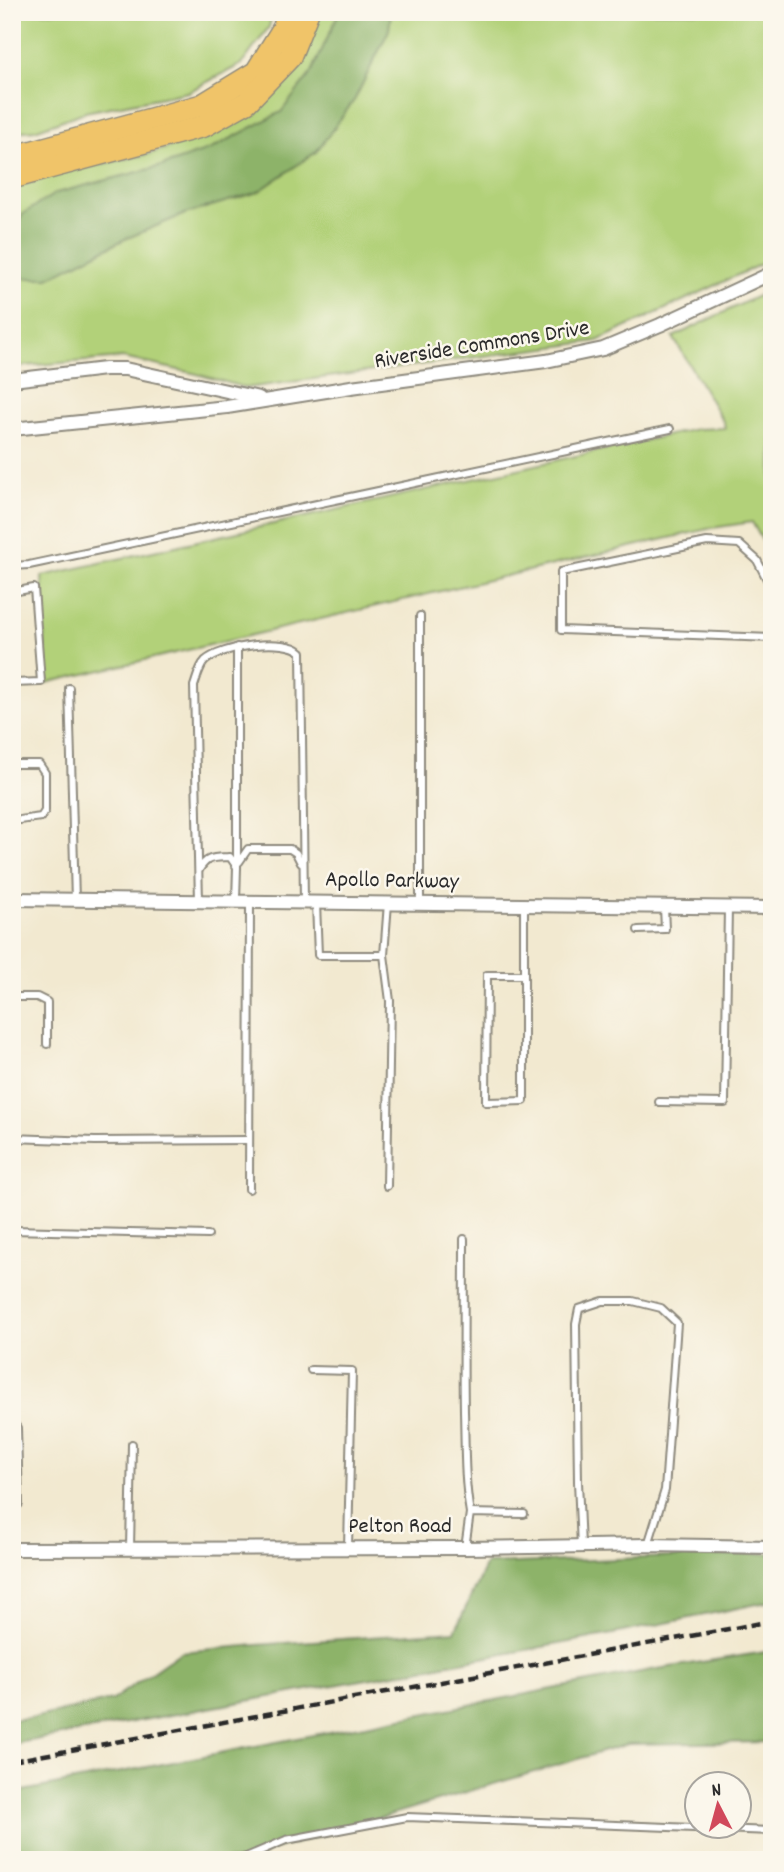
<svg xmlns="http://www.w3.org/2000/svg" width="784" height="1872" font-family="Dekko,sans-serif">
<style>
.green{fill:#b2d179;stroke:#6e7e52;stroke-width:2}
.forest{fill:#8db369;stroke:#5c6f4a;stroke-width:2}
.lines{fill:none;stroke-linecap:round;stroke-linejoin:round}
.lane-casing{stroke:#8e8a7e;stroke-width:10}
.street-casing{stroke:#8e8a7e;stroke-width:16}
.highway-casing{stroke:#8e8a7e;stroke-width:24}
.lane{stroke:#fff;stroke-width:6}
.street{stroke:#fff;stroke-width:12}
.highway{stroke:#f0c469;stroke-width:21}
.rail{stroke:#2b2b2b;stroke-width:4.5;stroke-dasharray:10 5;stroke-linecap:butt}
.labels{text-anchor:middle;dominant-baseline:central;stroke-width:5;stroke-linejoin:round;paint-order:stroke}
.street-label{font-size:23px;fill:#2b2b2b;stroke:#fbf7ec}
</style>
<rect width="100%" height="100%" fill="#fbf7ec"/>
<filter id="ink" filterUnits="userSpaceOnUse"><feTurbulence type="fractalNoise" baseFrequency=".0143" numOctaves="2"/><feDisplacementMap in="SourceGraphic" scale="14" xChannelSelector="R" yChannelSelector="G"/><feConvolveMatrix kernelMatrix="1 2 1 2 8 2 1 2 1" color-interpolation-filters="sRGB"/></filter>
<filter id="wash" filterUnits="userSpaceOnUse"><feTurbulence type="fractalNoise" baseFrequency=".00686" numOctaves="4" result="noise"/><feDisplacementMap in="SourceGraphic" scale="28" xChannelSelector="R" yChannelSelector="G"/><feGaussianBlur stdDeviation="1.57" result="paint"/><feColorMatrix in="noise" values="0 0 0 0 0 0 0 0 0 0 0 0 0 0 0 0 0 1.4 0 .05"/><feComposite in="paint" operator="in"/></filter>
<g filter="url(#wash)">
<rect width="100%" height="100%" fill="#f2e9d0"/>
<g class="green">
<polygon points="12,12 273,12 269,27 242,64 188,92 85,112 35,130 12,132"/>
<polygon points="315,12 772,12 772,259 597,341 246,388 197,374 123,358 12,367 12,188 64,172 149,154 225,128 264,102 287,77 297,59"/>
<polygon points="772,289 772,558 752,522 712,528 46,683 42,576 696,429 725,428 724,423 673,337"/>
</g>
<g class="forest">
<polygon points="339,12 391,12 389,30 355,99 316,152 258,192 185,214 123,240 48,278 24,278 12,274 12,231 23,214 56,193 162,166 211,149 281,112 312,72"/>
<polygon points="772,1553 772,1601 613,1634 12,1744 12,1720 37,1717 112,1700 181,1652 256,1645 455,1631 486,1564"/>
<polygon points="772,1651 772,1742 628,1744 269,1851 258,1860 12,1860 12,1793 651,1670"/>
</g>
</g>
<g filter="url(#ink)">
<g class="lines">
<g class="lane-casing">
<g id="lane">
<polyline points="12,566 29,565 670,429"/>
<polyline points="772,589 757,560 739,544 707,542 561,572 561,630 772,638"/>
<polyline points="12,592 34,588 41,682 12,683"/>
<polyline points="420,616 420,904"/>
<polyline points="69,688 75,900"/>
<polyline points="12,764 39,764 45,773 45,811 41,817 12,821"/>
<polyline points="239,862 248,849 290,849 296,853 301,863"/>
<polyline points="237,867 237,647"/>
<path d="M199 870C207 856 214 858 230 857L237 867 236 901"/>
<path d="M199 901 194 686C197 678 199 667 205 661 221 646 286 637 301 652L304 902"/>
<polyline points="316,903 318,955 384,955 388,903"/>
<polyline points="524,905 524,1101 486,1102 487,975 524,975"/>
<polyline points="638,930 665,929 664,907"/>
<polyline points="384,955 390,1001 387,1186"/>
<polyline points="12,997 37,997 47,1002 47,1044"/>
<polyline points="12,1085 14,1087 12,1133"/>
<polyline points="659,1102 725,1103 728,907"/>
<polyline points="12,1138 95,1141 249,1140"/>
<polyline points="249,1189 250,902"/>
<polyline points="12,1230 208,1235"/>
<path d="M464 1239C464 1296 463 1353 464 1411 465 1445 464 1479 470 1513"/>
<polyline points="311,1370 352,1371 348,1548"/>
<polyline points="12,1421 17,1428 19,1504"/>
<polyline points="581,1546 578,1482 576,1324 579,1309 603,1301 633,1301 661,1308 677,1323 665,1490 648,1545"/>
<polyline points="465,1548 470,1513 524,1514"/>
<polyline points="130,1549 132,1444"/>
<polyline points="239,1860 286,1840 407,1817 772,1831"/>
</g>
</g>
<g class="street-casing">
<g id="street">
<polyline points="12,380 105,369 125,369 259,398"/>
<polyline points="12,429 227,407 351,387 546,361 603,349 660,325 772,273"/>
<polyline points="12,899 772,908"/>
<polyline points="12,1549 465,1548 648,1545 772,1547"/>
</g>
</g>
<g class="highway-casing">
<g id="highway">
<polyline points="12,157 202,105 256,72 284,27 287,12"/>
<polyline points="12,178 204,126 247,102 290,57 308,12"/>
</g>
</g>
<use href="#lane" class="lane"/>
<use href="#street" class="street"/>
<use href="#highway" class="highway"/>
<polyline class="rail" points="12,1761 772,1621"/>
</g>
</g>
<g class="labels">
<g class="street-label">
<text transform="translate(482 346) rotate(-9)">Riverside Commons Drive</text>
<text transform="translate(392 882) rotate(1)">Apollo Parkway</text>
<text x="400" y="1527">Pelton Road</text>
</g>
</g>
<rect width="784" height="1872" fill="none" stroke="#fbf7ec" stroke-width="42"/>
<g transform="translate(718 1805) rotate(354)"><circle r="33" fill="#fbf7ec" stroke="#a8a59f" stroke-width="2"/>
<path d="M0-5L12 26L0 18L-12 26Z" fill="#d1495b"/>
<text y="-10" font-size="19" font-weight="bold" text-anchor="middle" fill="#2b2b2b">N</text>
</g>
</svg>
